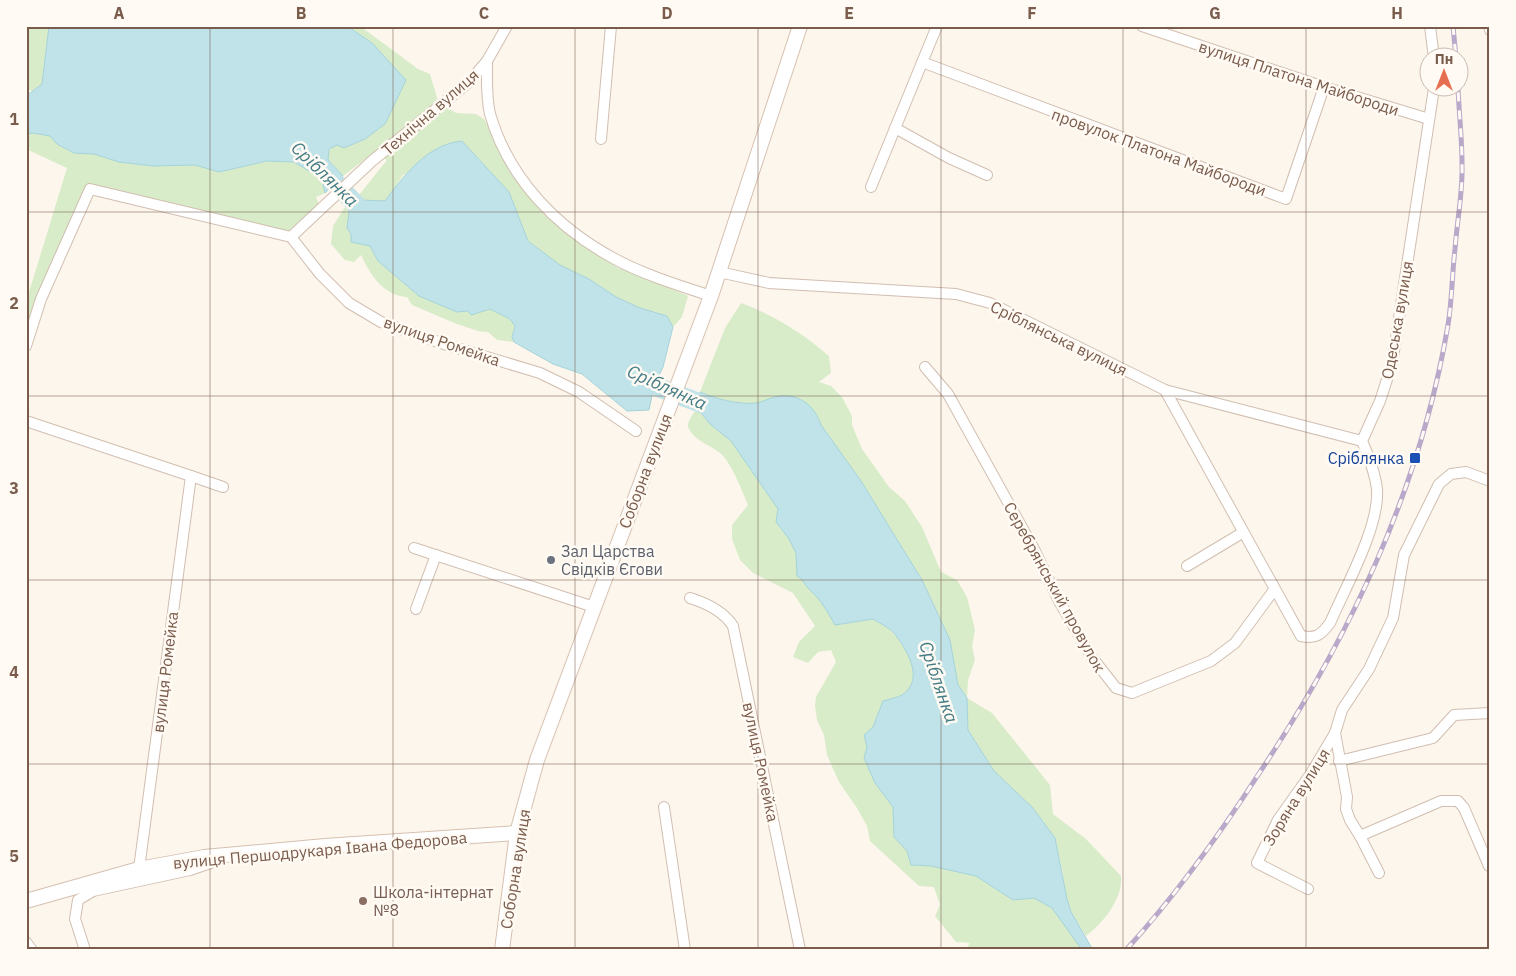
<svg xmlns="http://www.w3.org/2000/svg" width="1516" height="976" font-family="'IBM Plex Sans',sans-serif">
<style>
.green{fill:#d8ecc9}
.water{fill:#bfe3e8;stroke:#a5d3da}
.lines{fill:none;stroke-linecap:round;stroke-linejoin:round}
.river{stroke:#bfe3e8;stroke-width:19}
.street-casing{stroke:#d1beb0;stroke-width:12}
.secondary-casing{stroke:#d6c0b0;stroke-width:16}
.street{stroke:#fff;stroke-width:10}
.secondary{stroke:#fff;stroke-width:14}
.rail-casing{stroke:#b9a8c9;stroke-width:5}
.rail{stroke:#fffaf3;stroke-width:3;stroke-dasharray:9;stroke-linecap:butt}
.grid{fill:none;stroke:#7a5c4d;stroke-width:1;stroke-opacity:0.55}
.transit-dot{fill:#1a4fb4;stroke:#fffaf3;stroke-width:2}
.worship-dot{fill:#6b7280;stroke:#fffaf3;stroke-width:2}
.education-dot{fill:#8d6e63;stroke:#fffaf3;stroke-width:2}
.labels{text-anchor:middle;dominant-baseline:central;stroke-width:5;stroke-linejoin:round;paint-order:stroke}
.street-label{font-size:16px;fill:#7a5c4d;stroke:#fffaf3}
.transit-label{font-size:16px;fill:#164399;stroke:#fffaf3;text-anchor:end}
.worship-label{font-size:16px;fill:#5b616d;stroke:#fffaf3;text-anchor:start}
.education-label{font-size:16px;fill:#785e54;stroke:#fffaf3;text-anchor:start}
.water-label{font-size:18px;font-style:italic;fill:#437c86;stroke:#fffaf3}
.neatline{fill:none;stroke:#7a5c4d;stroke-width:2}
.grid-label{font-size:16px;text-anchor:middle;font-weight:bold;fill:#7a5c4d}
</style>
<rect width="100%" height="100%" fill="#fdf6ec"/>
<g class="green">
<polygon points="26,26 49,26 42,84 33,91 28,90 29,80 26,78"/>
<polygon points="347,26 360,26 418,69 430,74 438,101 456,113 476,114 484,119 502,153 541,212 572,238 618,268 643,276 688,296 682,317 673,327 667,316 639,308 616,297 587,278 560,265 528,241 509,192 462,141 403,175 385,202 362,200 359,195 387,160 372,154 343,176 328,160 327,154 332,147 337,145 344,148 365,139 385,124 372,43"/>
<polygon points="33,133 51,136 57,144 74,153 94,154 119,162 153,166 195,165 219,172 267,161 294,162 322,179 325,193 316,197 320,207 290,233 87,184 26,331 26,302 67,168 26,149 26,134"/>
<path d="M345 207 349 212 359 244 370 246 378 261 419 296 458 312 468 311 471 315 490 309 510 319 515 326 512 336 514 342 497 340 488 332 478 331 457 324 412 305 407 297C383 295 371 276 361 255L354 262 345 260 331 244 333 226Z"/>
<path d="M741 303C774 315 802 333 829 356L831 373 819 382 831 386 842 397 852 416V425L862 449 889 487 905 501 922 527 941 572 957 580 967 597 975 630 972 646 975 660 968 680 967 698 992 713 1050 785 1053 814 1086 839 1121 876C1123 899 1103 923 1086 936L1071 912 1063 887V874L1055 838 1032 807 994 771 968 730 967 698 958 685 950 640 922 580 861 481 821 425C815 406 798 392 776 397 770 399 764 402 757 403 738 405 717 399 700 392L725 328Z"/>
<path d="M697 408 710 424 731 441 779 509 777 515 779 527 789 539 796 553V565L809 589 821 599 835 625 873 619C879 623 888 627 892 632 907 647 926 681 902 695 896 698 889 699 883 701L864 758 875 783 893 807 894 837 907 851 911 865 931 866 976 876 1013 900 1034 898 1052 908 1082 950H965L970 943 956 942 935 916 940 905 934 887 919 886 870 841 867 826 857 808 839 782 827 755 824 735 817 720 815 705 816 697 836 662 831 650 818 652 808 663 793 657 799 642 815 626 793 593 753 573 740 560 732 539V525L748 505C742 491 732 463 720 453 710 445 695 441 689 429 685 422 694 414 697 408Z"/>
</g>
<g class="water">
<polygon points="49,26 347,26 372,43 406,80 385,124 365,139 344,148 337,145 329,149 328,160 343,176 325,193 322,179 294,162 267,161 219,172 195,165 153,166 119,162 94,154 74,153 57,144 50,136 33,133 26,134 26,96 42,84"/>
<path d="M462 141 509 192 528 241 560 265 589 279 616 297 640 308 667 316 673 327 663 367 654 386 649 410 627 411 582 374 553 364 514 342 512 337 515 326 510 319 490 309 471 315 468 311 457 312 419 296 378 261 370 246 351 242V234L347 228 349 212 348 203 359 195 362 200 385 201C404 175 428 144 462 141Z"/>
<path d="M700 392C717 399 738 405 757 403 765 401 772 397 780 396 801 394 815 407 821 425L861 481 922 580 950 640 958 685 967 698 968 730 994 771 1032 807 1055 838 1067 899 1071 912 1093 950H1082L1052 908 1034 898 1013 900 976 876 931 866 911 865 907 851 894 837 893 807 875 783 864 758 867 747 864 735 873 727 883 701C889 699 897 698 902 695 926 679 906 648 893 632 888 627 879 623 873 619L835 625C827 611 821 600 810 590 804 585 804 580 797 576L796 553 789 539 776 522 778 509 731 441 710 424 697 408Z"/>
</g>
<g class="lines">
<g class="river">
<polyline points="318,164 363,212 371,217"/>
<polyline points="633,373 654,386 722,411"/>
</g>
<g class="street-casing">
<g id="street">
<polyline points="1142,26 1324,87 1429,119"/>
<polyline points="1430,26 1434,58"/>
<polyline points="1489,26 1490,30"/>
<path d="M487 61C487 78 486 97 490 114 509 179 557 228 615 259 642 274 681 286 711 296"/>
<polyline points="922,62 1286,199 1324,87"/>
<polyline points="895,128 949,158 987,175"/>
<polyline points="601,139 611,26"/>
<polyline points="871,187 937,26"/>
<polyline points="291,237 372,161 469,82 487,61 507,26"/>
<polyline points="719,272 769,283 956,294 990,303 1165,390 1362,441"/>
<polyline points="26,346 41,299 90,189 291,237 320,274 349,303 381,322 447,345 540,373 579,392 636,431"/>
<polyline points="925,367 948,394 1035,551 1059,601 1091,656 1116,688 1132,693 1211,661 1235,643 1274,590"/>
<path d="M1165 390 1301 636C1316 639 1321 635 1330 623 1345 588 1380 526 1377 489 1375 472 1369 457 1362 441L1380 401 1392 364 1434 88"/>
<polyline points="26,421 191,476"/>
<polyline points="414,548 594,607"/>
<polyline points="1187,566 1242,533"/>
<path d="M690 598C706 603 724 612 733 626L800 950"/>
<polyline points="416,609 436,555"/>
<polyline points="1335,733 1347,797 1346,809 1350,820 1360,836 1441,801 1458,801 1464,808 1489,866"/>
<polyline points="1339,761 1433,738 1454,715 1490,713"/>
<polyline points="664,807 685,950"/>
<polyline points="1360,836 1379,873"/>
<polyline points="139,869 191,476 223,487"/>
<polyline points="1308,889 1257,863 1278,820 1310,775 1335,733 1342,710 1369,669 1393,618 1404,555 1439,484 1451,474 1466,472 1490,481"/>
<polyline points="26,942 32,950"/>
<polyline points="85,950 75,919 78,900 93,891 190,870 222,859"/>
</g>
</g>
<g class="secondary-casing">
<g id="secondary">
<polyline points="26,901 139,869 204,857 325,846 517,833"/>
<polyline points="502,950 517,833 537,760 711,296 800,26"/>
</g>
</g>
<use href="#street" class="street"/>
<use href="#secondary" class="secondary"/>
<g class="rail-casing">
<g id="rail">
<polyline points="1453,26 1456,58"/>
<path d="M1126 950C1175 896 1218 837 1258 775 1350 637 1420 490 1448 325 1452 301 1452 275 1455 249 1457 221 1463 192 1462 164 1462 138 1459 113 1458 88"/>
</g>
</g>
<use href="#rail" class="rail"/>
</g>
<path class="grid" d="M210 26V950M393 26V950M575 26V950M758 26V950M941 26V950M1123 26V950M1306 26V950M26 212H1490M26 396H1490M26 580H1490M26 764H1490"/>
<rect class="transit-dot" x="1409" y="452" width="12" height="12" rx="2.5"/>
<circle class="worship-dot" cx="551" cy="560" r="5"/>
<circle class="education-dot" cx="363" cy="901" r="5"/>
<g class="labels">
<g class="street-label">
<text transform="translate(1299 78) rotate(18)">вулиця Платона Майбороди</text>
<text transform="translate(430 112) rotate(-41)">Технічна вулиця</text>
<text transform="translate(1159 152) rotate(20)">провулок Платона Майбороди</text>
<text transform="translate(1397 320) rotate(-80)">Одеська вулиця</text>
<text transform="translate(1059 338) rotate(26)">Сріблянська вулиця</text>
<text transform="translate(442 341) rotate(19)">вулиця Ромейка</text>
<text transform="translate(645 471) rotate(-69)">Соборна вулиця</text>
<text transform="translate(1055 587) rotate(61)">Серебрянський провулок</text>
<text transform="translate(165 672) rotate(-83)">вулиця Ромейка</text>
<text transform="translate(761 762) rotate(78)">вулиця Ромейка</text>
<text transform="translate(1296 797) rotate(-58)">Зоряна вулиця</text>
<text transform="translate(320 850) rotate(-5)">вулиця Першодрукаря Івана Федорова</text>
<text transform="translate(515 869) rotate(-81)">Соборна вулиця</text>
</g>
<g class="transit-label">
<text x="1404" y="458">Сріблянка</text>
</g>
<g class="worship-label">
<text x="561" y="551">Зал Царства<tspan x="561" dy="18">Свідків Єгови</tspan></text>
</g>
<g class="education-label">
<text x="373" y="892">Школа-інтернат<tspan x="373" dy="18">№8</tspan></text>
</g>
<g class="water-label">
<text transform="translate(325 174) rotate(44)">Сріблянка</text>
<text transform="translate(667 387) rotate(24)">Сріблянка</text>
<text transform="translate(939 682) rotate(71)">Сріблянка</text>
</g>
</g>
<rect width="1516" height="976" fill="none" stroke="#fffaf3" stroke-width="55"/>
<g transform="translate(1444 72)"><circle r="24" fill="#fffaf3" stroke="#cabbb1"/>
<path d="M0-4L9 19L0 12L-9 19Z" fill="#e76f51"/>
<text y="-8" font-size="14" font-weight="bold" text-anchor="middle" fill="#7a5c4d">Пн</text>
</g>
<rect x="28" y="28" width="1460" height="920" class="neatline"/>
<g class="grid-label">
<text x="119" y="19">A</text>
<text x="301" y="19">B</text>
<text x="484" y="19">C</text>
<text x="667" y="19">D</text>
<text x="849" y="19">E</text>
<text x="1032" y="19">F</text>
<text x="1215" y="19">G</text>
<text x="1397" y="19">H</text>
<text x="14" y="125">1</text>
<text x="14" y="309">2</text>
<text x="14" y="494">3</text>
<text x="14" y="678">4</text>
<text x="14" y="862">5</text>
</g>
</svg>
